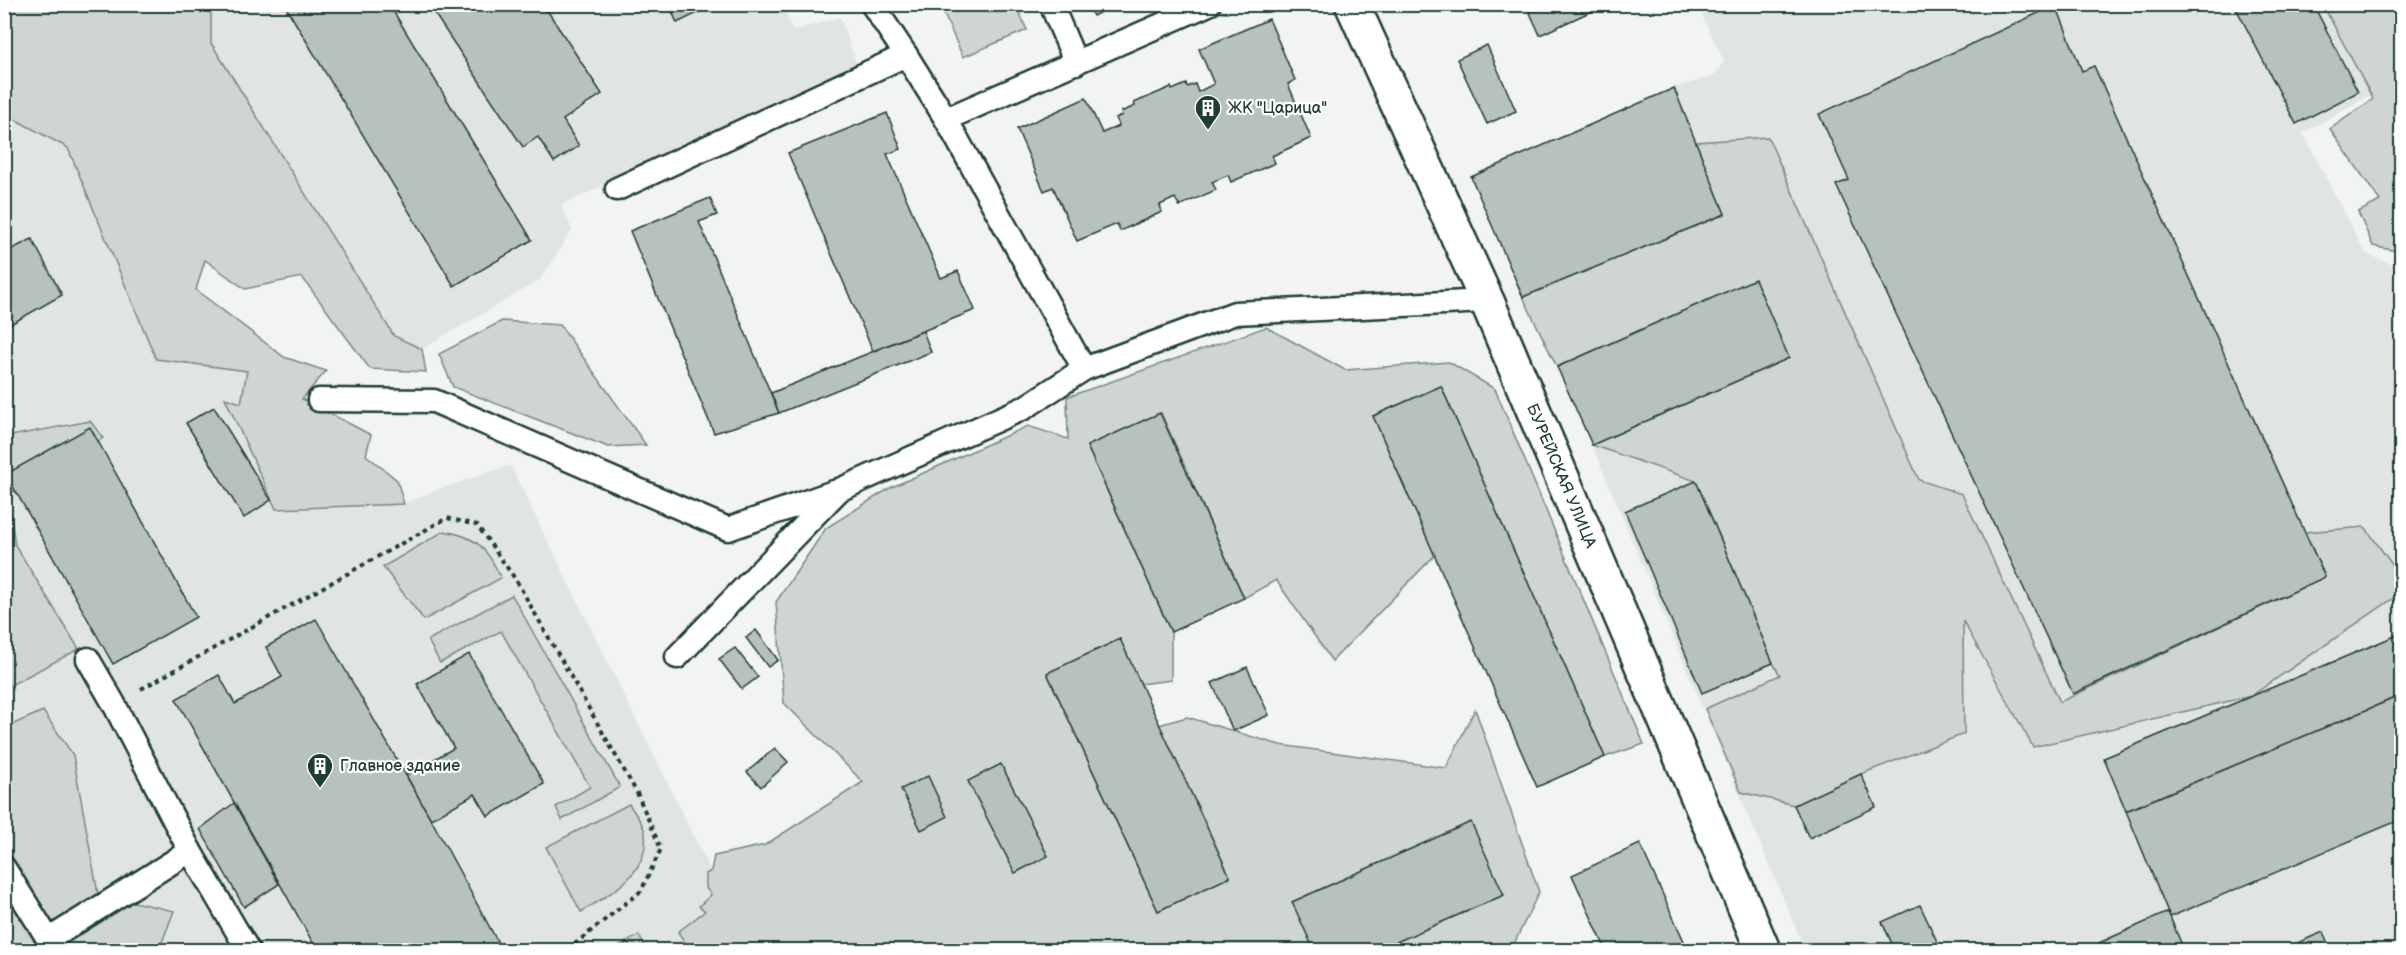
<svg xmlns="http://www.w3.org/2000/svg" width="2406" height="955" font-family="'Balsamiq Sans',sans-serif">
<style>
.built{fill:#e0e4e3}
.green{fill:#ced5d3;stroke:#768984;stroke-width:1.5}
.building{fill:#b7c1bd;stroke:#1f3d34;stroke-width:1.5}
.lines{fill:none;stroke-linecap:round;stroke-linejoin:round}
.lane-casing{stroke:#1f3d34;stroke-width:27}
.street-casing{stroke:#1f3d34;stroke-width:38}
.path{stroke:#1f3d34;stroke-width:4;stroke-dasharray:4.5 4.5;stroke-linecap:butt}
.lane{stroke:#fff;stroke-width:22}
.street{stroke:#fff;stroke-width:33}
.labels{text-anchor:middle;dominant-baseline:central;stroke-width:4.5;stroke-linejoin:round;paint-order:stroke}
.poi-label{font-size:16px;fill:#1f3d34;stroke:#fff;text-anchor:start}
.street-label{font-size:16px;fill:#1f3d34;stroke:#fff}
</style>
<rect width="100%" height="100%" fill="#f2f3f3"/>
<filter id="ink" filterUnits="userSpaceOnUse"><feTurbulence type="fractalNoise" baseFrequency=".0167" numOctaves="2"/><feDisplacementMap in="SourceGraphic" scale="12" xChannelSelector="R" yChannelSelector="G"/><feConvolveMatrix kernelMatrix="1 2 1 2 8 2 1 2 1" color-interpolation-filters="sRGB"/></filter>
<g filter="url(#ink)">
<g class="built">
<polygon points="782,4 793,31 840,17 859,71 561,205 572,230 540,280 422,349 394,336 211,43 211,5"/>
<polygon points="1697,5 2351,5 2393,82 2303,133 2365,253 2401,268 2401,950 1805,950 1592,445 1557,367 1523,297 1471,177 1674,88 1714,76 1724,61"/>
<polygon points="4,114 68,148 156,359 247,371 241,403 225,399 276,508 404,504 437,490 510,465 711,871 711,895 705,911 678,932 690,950 5,950"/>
</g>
<g class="green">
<polygon points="4,5 211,5 211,43 394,336 422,349 426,372 370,369 302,277 245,289 205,260 196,290 284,357 326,371 302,399 371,435 366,455 397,480 404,504 276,509 225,398 241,403 247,371 156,359 68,148 5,114"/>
<polygon points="940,5 1016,5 1027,30 963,57"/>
<polygon points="2323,5 2401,5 2401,252 2373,246 2358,212 2380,201 2330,129 2373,99"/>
<polygon points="1768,137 1919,480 1962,494 2060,702 2325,577 2305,532 2365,527 2401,577 2401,593 2251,696 2033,747 1963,621 1964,734 1861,774 1794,805 1741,792 1705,709 1780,675 1773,663 1696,481 1592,445 1789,358 1754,280 1557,367 1523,297 1725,214 1696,142"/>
<polygon points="502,321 560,325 646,445 608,447 453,387 439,354"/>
<polygon points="1266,327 1345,370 1449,362 1495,389 1644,744 1605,757 1441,386 1373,416 1435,555 1332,661 1276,580 1244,598 1161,413 1087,446 1171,632 1171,680 1140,684 1120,639 1047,673 1158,911 1230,877 1159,725 1187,717 1280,745 1446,768 1475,709 1539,892 1511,950 690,950 678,932 705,911 699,906 711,895 706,888 706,874 711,871 714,856 765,845 863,782 784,703 776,602 826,528 890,488 1028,426 1068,439 1067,397"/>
<polygon points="90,421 103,438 8,495 15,545 79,649 5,688 5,437"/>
<path d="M444 531C478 537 487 548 501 578L424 620 383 567Z"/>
<polygon points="512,595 620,787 562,820 556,807 590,787 501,631 440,663 428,640"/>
<polygon points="43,711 73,755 98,894 174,911 159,950 5,950 5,743 9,726"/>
<path d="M629 804C634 812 644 824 645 833 650 874 610 894 581 912L546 847Z"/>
<polygon points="639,935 646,950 613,950"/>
</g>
<g class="building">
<polygon points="284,4 389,4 532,240 454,286"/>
<polygon points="428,4 543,4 602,94 563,120 579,146 554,162 538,137 523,147"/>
<polygon points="669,4 716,4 677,23"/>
<polygon points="1087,4 1116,4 1093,16"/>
<polygon points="1526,4 1607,4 1540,35"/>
<polygon points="2234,4 2313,4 2358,92 2296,124"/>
<polygon points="2056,5 2082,71 2094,66 2325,577 2073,694 1836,185 1849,180 1819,114"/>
<polygon points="1269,19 1295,80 1288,84 1311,138 1272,156 1275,163 1231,182 1228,175 1212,182 1216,190 1179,206 1175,198 1160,205 1162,212 1120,231 1117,224 1077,241 1053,187 1044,191 1017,129 1086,98 1102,133 1119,126 1116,118 1122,115 1121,112 1135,106 1134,103 1171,87 1172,90 1186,84 1187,87 1195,84 1198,92 1214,84 1199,49"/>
<polygon points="1487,45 1516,111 1487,124 1457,59"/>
<polygon points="1674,88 1725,214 1523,297 1471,177"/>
<polygon points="887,113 901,149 887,154 941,278 958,271 975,310 873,351 788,153"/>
<polygon points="710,198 717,215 699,222 779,413 714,433 630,231"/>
<polygon points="32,239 62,295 4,328 4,253"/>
<polygon points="1755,279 1789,358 1592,445 1557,367"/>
<polygon points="923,331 931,352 779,413 771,393"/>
<polygon points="1441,386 1605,757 1537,787 1373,416"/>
<polygon points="214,407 271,500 244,518 186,423"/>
<polygon points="1160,413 1244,598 1171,632 1087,446"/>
<polygon points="90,427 196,617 113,664 6,474"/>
<polygon points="1696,481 1773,663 1702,693 1625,511"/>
<polygon points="316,619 431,819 502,950 317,950 176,699 219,675 235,704 282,677 266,647"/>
<polygon points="756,630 778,660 768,667 746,638"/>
<polygon points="2402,633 2402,695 2126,811 2104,758"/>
<polygon points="1120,639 1230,877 1158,911 1047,673"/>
<polygon points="735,648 758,677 742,689 719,659"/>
<polygon points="469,654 544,784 488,816 475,794 431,819 406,775 454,748 417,684"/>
<polygon points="1247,667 1269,715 1233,731 1212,683"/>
<polygon points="2402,695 2402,819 2170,917 2126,811"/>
<polygon points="775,748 788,762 761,787 747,772"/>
<polygon points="1001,764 1048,856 1015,873 968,781"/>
<polygon points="1861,774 1876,807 1809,838 1794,805"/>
<polygon points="928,776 947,817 921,830 901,789"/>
<polygon points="234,803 279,884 244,907 200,829"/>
<polygon points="1471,822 1504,895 1378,950 1314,950 1292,902"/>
<polygon points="1640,844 1688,950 1606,950 1572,875"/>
<polygon points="1920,905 1941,950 1895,950 1882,922"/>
<polygon points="2168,912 2184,950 2102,950 2099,943"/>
<polygon points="2323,932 2331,950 2281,950"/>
</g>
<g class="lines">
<g class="lane-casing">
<g id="lane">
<polyline points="872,4 906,55"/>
<polyline points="1051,4 1076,63"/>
<polyline points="946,119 1209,4"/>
<polyline points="617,189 906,55 946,119 1084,369"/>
<polyline points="319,400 434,401 728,529 834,492"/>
<polyline points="677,657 839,490 1024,408 1084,369 1235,313 1487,301"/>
<polyline points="88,659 114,704 190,851 248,950"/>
<polyline points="4,868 55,950"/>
<polyline points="48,940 190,851"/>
</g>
</g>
<g class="street-casing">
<polyline id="street" points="1352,4 1487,301 1763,950"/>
</g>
<polyline class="path" points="141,689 447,518 477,525 516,580 637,793 661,849 641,891 576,943 562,950"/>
<use href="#lane" class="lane"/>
<use href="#street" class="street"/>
</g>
</g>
<defs>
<g id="building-pin" transform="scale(1.35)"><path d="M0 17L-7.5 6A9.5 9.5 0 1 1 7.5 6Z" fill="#1f3d34" stroke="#fff"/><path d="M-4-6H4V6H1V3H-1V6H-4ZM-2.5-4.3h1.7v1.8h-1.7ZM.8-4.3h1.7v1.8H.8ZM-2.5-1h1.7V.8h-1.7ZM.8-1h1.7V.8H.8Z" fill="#fff"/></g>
</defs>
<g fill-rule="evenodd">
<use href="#building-pin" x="1208" y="108"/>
<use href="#building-pin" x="320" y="766"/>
</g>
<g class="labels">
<g class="poi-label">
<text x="1228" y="108">ЖК "Царица"</text>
<text x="340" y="766">Главное здание</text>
</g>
<g class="street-label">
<text transform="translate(1561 476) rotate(67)">БУРЕЙСКАЯ УЛИЦА</text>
</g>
</g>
<rect width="2406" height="955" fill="none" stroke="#fff" stroke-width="24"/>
<rect x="12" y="12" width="2382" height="931" fill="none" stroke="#1f3d34" stroke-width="2" filter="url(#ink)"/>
</svg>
